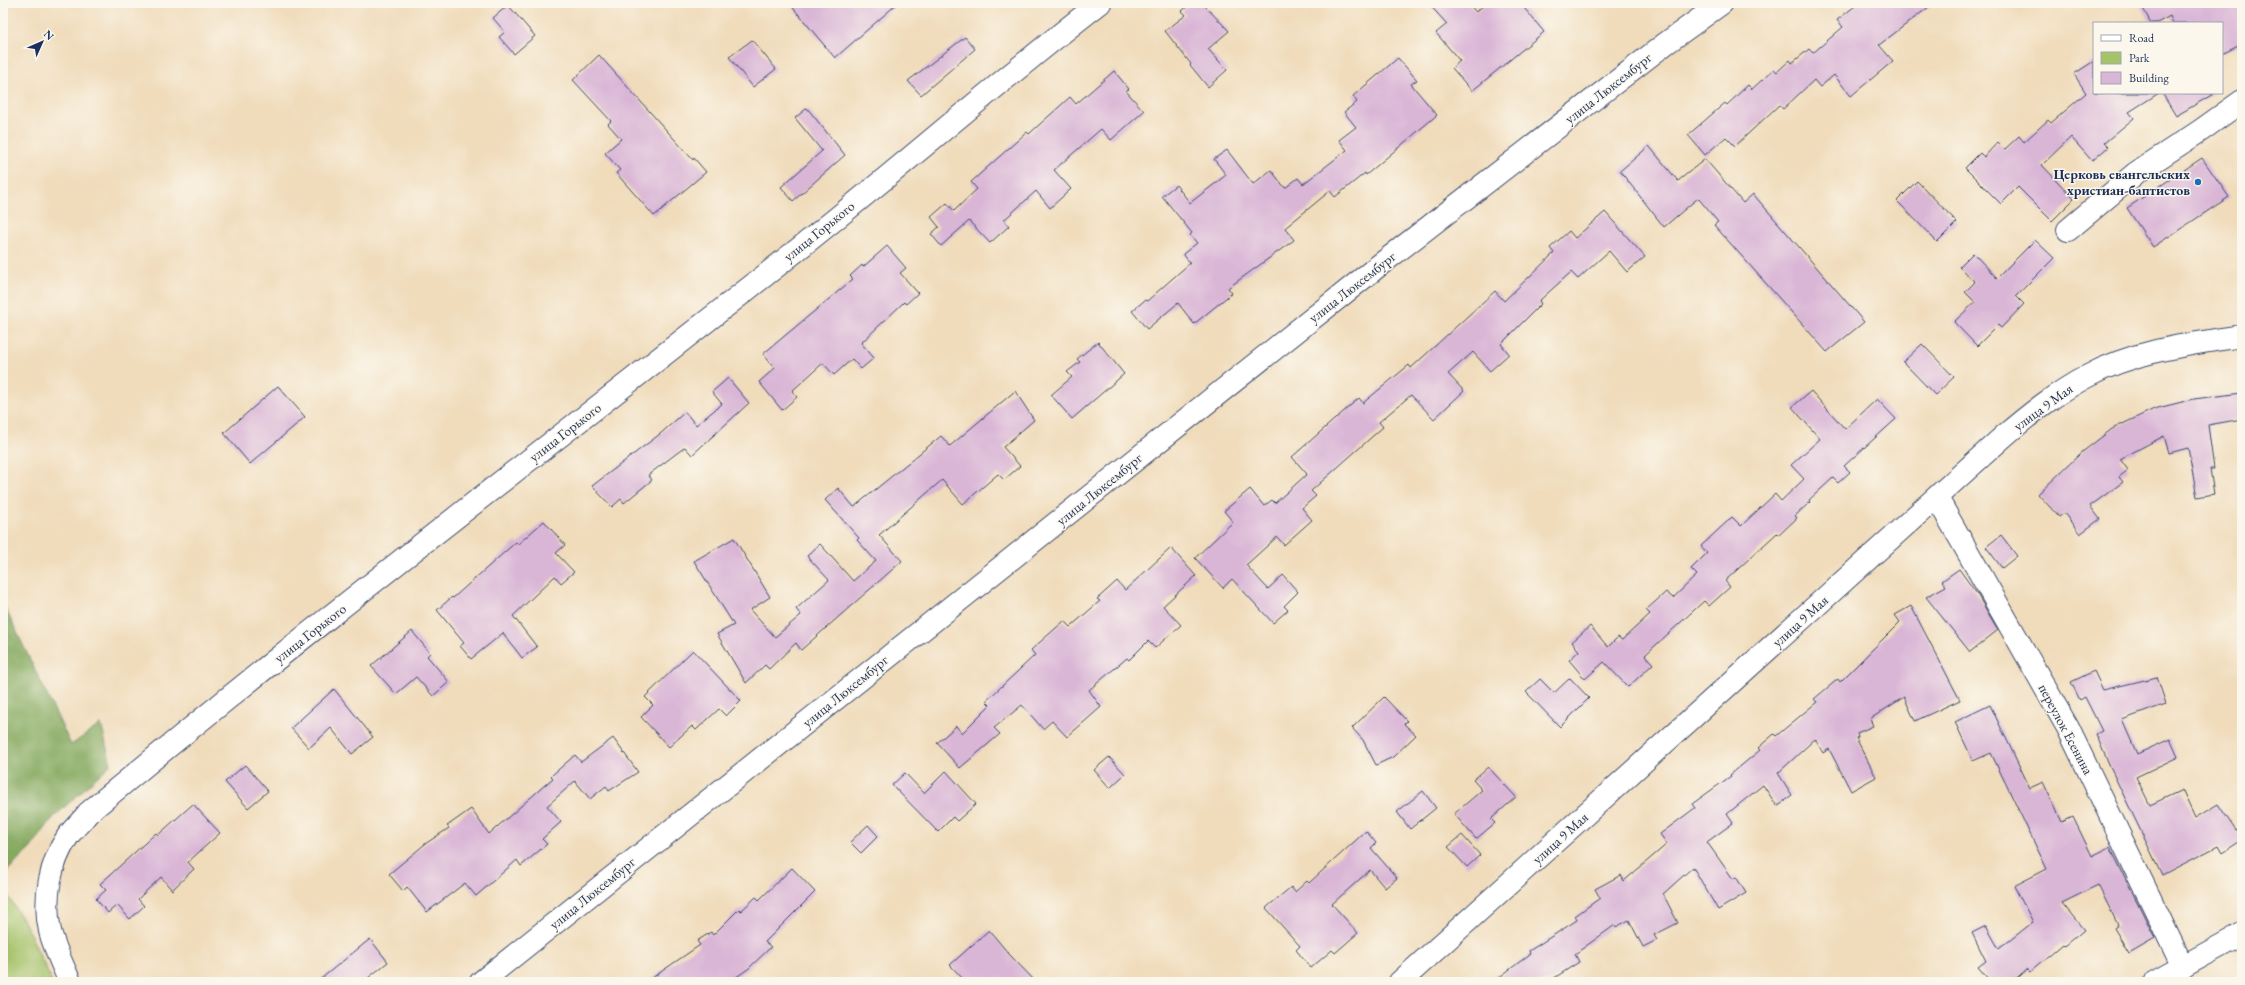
<svg xmlns="http://www.w3.org/2000/svg" width="2245" height="985" font-family="'EB Garamond',serif">
<style>
.green{fill:#a6c36a;stroke:#607964}
.forest{fill:#84a95e;stroke:#506c5e}
.building{fill:#d9b5d6}
.lines{fill:none;stroke-linecap:round;stroke-linejoin:round}
.minor-casing{stroke:#3b496c;stroke-width:24}
.tertiary-casing{stroke:#3b496c;stroke-width:24}
.minor{stroke:#fff;stroke-width:22}
.tertiary{stroke:#fff;stroke-width:22}
.poi-dot{fill:#1f6fb2;stroke:#fbf7ec;stroke-width:1.5}
.labels{text-anchor:middle;dominant-baseline:central;stroke-width:3;stroke-linejoin:round;paint-order:stroke}
.street-label{font-size:14px;fill:#1b2f5e;stroke:#fbf7ec}
.poi-label{font-size:14px;font-weight:bold;fill:#1b2f5e;stroke:#fbf7ec;text-anchor:end}
</style>
<rect width="100%" height="100%" fill="#fbf7ec"/>
<filter id="ink" filterUnits="userSpaceOnUse"><feTurbulence type="fractalNoise" baseFrequency=".025" numOctaves="2"/><feDisplacementMap in="SourceGraphic" scale="8" xChannelSelector="R" yChannelSelector="G"/><feConvolveMatrix kernelMatrix="1 2 1 2 8 2 1 2 1" color-interpolation-filters="sRGB"/></filter>
<filter id="wash" filterUnits="userSpaceOnUse"><feTurbulence type="fractalNoise" baseFrequency=".012" numOctaves="4" result="noise"/><feDisplacementMap in="SourceGraphic" scale="16" xChannelSelector="R" yChannelSelector="G"/><feGaussianBlur stdDeviation="0.9" result="paint"/><feColorMatrix in="noise" values="0 0 0 0 0 0 0 0 0 0 0 0 0 0 0 0 0 1.4 0 .05"/><feComposite in="paint" operator="in"/></filter>
<g filter="url(#wash)">
<rect width="100%" height="100%" fill="#f0dcbb"/>
<polygon class="green" points="3,888 25,923 52,982 3,982"/>
<polygon class="forest" points="3,603 71,745 101,724 111,764 53,818 30,849 3,875"/>
<g id="blocks">
<g class="building">
<polygon points="789,3 898,3 835,58"/>
<polygon points="1191,3 1202,3 1229,31 1208,49 1227,70 1208,87 1190,65 1191,64 1165,31 1186,15 1182,11"/>
<polygon points="1428,3 1468,3 1476,12 1486,3 1520,3 1544,32 1472,91 1452,68 1460,61 1436,33 1447,24"/>
<polygon points="1859,3 1934,3 1879,45 1893,61 1851,96 1834,75 1820,87 1814,80 1783,109 1779,105 1735,146 1726,137 1705,155 1688,135 1725,103 1727,105 1748,85 1752,89 1774,69 1777,72 1790,60 1792,63 1809,49 1813,53 1843,27 1837,20"/>
<polygon points="2140,3 2242,3 2242,44 2222,54 2222,23 2173,23 2170,16 2157,23 2151,23"/>
<polygon points="508,5 535,36 514,54 499,37 505,32 493,18"/>
<polygon points="965,37 975,49 921,95 908,81"/>
<polygon points="752,40 776,69 753,87 729,57"/>
<polygon points="599,55 693,160 694,158 706,172 654,216 616,173 620,170 605,153 621,139 608,124 611,121 573,80"/>
<polygon points="1398,58 1417,80 1411,84 1437,115 1366,175 1365,173 1335,197 1330,191 1285,228 1294,240 1228,288 1232,293 1194,324 1178,303 1147,329 1132,311 1145,300 1147,301 1190,263 1183,254 1197,243 1190,235 1192,233 1162,196 1176,185 1190,203 1226,175 1214,159 1227,150 1253,184 1271,170 1285,188 1298,178 1303,184 1347,150 1339,140 1356,127 1344,112 1357,102 1353,96"/>
<polygon points="2094,61 2094,93 2159,93 2129,112 2134,118 2104,143 2108,147 2092,161 2071,137 2042,165 2074,199 2052,221 2018,187 2001,204 1965,168 1980,153 1984,157 1998,142 2005,149 2019,136 2024,142 2048,120 2051,123 2086,93 2074,74"/>
<polygon points="1114,71 1129,89 1126,91 1144,111 1111,140 1101,129 1054,170 1071,189 1050,208 1036,191 1004,220 1009,226 990,243 969,221 941,246 931,234 939,227 931,217 947,203 954,211 977,189 971,182 1027,132 1029,134 1070,97 1076,104"/>
<polygon points="2162,93 2215,93 2176,116"/>
<polygon points="807,108 845,155 793,201 781,187 822,151 795,118"/>
<polygon points="1649,146 1678,181 1705,159 1743,203 1753,194 1864,322 1827,352 1714,225 1718,222 1698,198 1664,227 1620,171"/>
<polygon points="2202,158 2229,197 2153,247 2127,208"/>
<polygon points="1917,181 1957,222 1937,242 1897,201"/>
<polygon points="1605,212 1645,257 1627,272 1609,251 1578,279 1571,272 1539,301 1541,304 1501,344 1509,354 1490,371 1473,352 1448,374 1464,391 1434,419 1411,395 1379,422 1383,427 1311,491 1316,496 1302,508 1312,520 1284,545 1277,537 1246,565 1268,589 1283,575 1298,592 1284,606 1288,610 1273,623 1232,579 1223,588 1195,558 1233,522 1224,511 1250,489 1264,506 1272,500 1275,503 1307,474 1292,457 1318,434 1359,398 1363,403 1409,365 1411,368 1495,291 1504,301 1554,253 1550,248 1569,231 1575,238"/>
<polygon points="2035,240 2054,258 2016,296 2024,304 2001,328 1998,325 1977,346 1954,322 1975,302 1965,292 1975,282 1959,267 1973,253 1997,278"/>
<polygon points="887,246 906,268 900,273 918,293 906,304 904,302 861,343 874,358 861,369 852,359 834,375 823,363 792,391 797,397 782,410 759,382 775,368 763,354 853,279 850,276 862,265 863,267"/>
<polygon points="1098,342 1124,374 1072,419 1051,395 1072,377 1067,372 1080,362 1077,359"/>
<polygon points="1922,344 1954,377 1935,395 1903,362"/>
<polygon points="728,378 749,403 692,455 685,447 648,475 652,480 624,503 621,499 612,507 592,486 660,434 685,412 696,425 722,404 712,392"/>
<polygon points="278,386 305,417 250,464 224,433"/>
<polygon points="1015,391 1034,420 1003,447 1020,466 1004,480 998,474 963,504 942,480 879,535 902,561 801,650 796,643 769,669 765,665 746,683 717,634 734,625 694,561 734,538 770,597 750,610 775,637 801,615 796,609 829,580 807,556 820,544 853,581 876,561 857,540 859,538 825,500 838,488 854,507 941,436 950,446"/>
<polygon points="1811,391 1845,429 1877,399 1896,419 1844,466 1850,472 1838,483 1833,478 1809,500 1810,502 1795,516 1797,518 1779,535 1777,533 1725,581 1730,587 1709,606 1704,601 1645,655 1653,664 1628,687 1604,662 1585,679 1569,660 1579,651 1572,642 1590,626 1608,647 1618,637 1622,640 1650,614 1646,610 1666,592 1673,598 1697,575 1691,569 1707,553 1701,546 1732,517 1741,526 1775,494 1781,501 1804,479 1791,465 1820,439 1792,407"/>
<polygon points="2242,393 2242,419 2208,425 2214,469 2210,469 2214,494 2197,497 2188,448 2169,453 2164,436 2120,459 2128,470 2119,477 2123,482 2090,506 2100,519 2080,534 2064,513 2059,517 2038,494 2081,453 2112,429 2154,409 2194,399"/>
<polygon points="544,521 565,545 556,553 574,572 561,583 555,576 513,616 537,647 522,658 503,633 471,659 460,646 464,643 437,610 452,597 453,598 516,542 518,544"/>
<polygon points="2001,535 2017,556 2002,568 1986,547"/>
<polygon points="1171,548 1196,576 1163,606 1181,625 1155,648 1148,641 1129,660 1127,658 1089,690 1101,707 1067,737 1052,721 1043,729 1022,705 994,728 1000,734 960,768 937,743 956,726 962,733 990,705 986,701 1035,655 1031,650 1064,621 1070,627 1100,601 1097,599 1117,581 1125,590"/>
<polygon points="1959,569 1977,594 1998,630 1970,652 1926,597 1946,586 1942,581"/>
<polygon points="1911,606 1960,700 1915,721 1904,697 1870,719 1873,726 1857,733 1858,737 1856,738 1876,777 1851,791 1829,749 1823,753 1815,739 1778,773 1792,795 1777,806 1763,785 1727,814 1733,823 1707,842 1733,879 1736,877 1746,893 1718,910 1693,867 1663,894 1678,923 1654,935 1657,940 1643,947 1629,920 1616,927 1615,925 1575,954 1579,962 1548,982 1493,982 1530,954 1529,951 1577,920 1575,916 1600,898 1595,889 1621,875 1624,881 1667,844 1660,834 1695,808 1692,804 1731,776 1730,775 1760,750 1758,748 1774,734 1776,736 1817,702 1814,699 1838,679 1840,682 1900,622 1895,615"/>
<polygon points="412,631 430,653 427,656 449,682 433,696 416,677 396,694 371,666"/>
<polygon points="693,650 741,701 726,716 719,709 696,730 692,726 669,747 641,717 653,705 645,697"/>
<polygon points="2094,671 2103,690 2157,677 2166,704 2122,720 2137,754 2170,739 2178,757 2136,777 2150,805 2182,790 2195,818 2218,804 2242,840 2222,853 2218,846 2162,875 2109,765 2096,734 2102,731 2085,697 2080,700 2071,682"/>
<polygon points="1570,678 1589,698 1560,727 1526,692 1540,679 1554,693"/>
<polygon points="334,689 373,737 352,754 331,728 309,748 291,728"/>
<polygon points="1384,697 1407,721 1404,724 1416,735 1393,757 1376,765 1363,740 1352,728"/>
<polygon points="1990,705 2030,788 2043,782 2062,822 2073,817 2092,856 2110,847 2155,938 2129,953 2114,928 2118,925 2098,885 2062,903 2084,930 2065,946 2063,944 2030,972 2027,969 2012,982 1991,982 1978,967 1986,961 1972,933 1986,926 1999,949 2033,922 2014,886 2047,869 1991,753 1973,761 1955,722"/>
<polygon points="613,738 638,772 609,791 606,786 590,799 575,781 547,806 561,822 542,839 547,844 521,866 517,860 476,896 465,883 427,912 407,887 403,891 389,874 425,844 449,828 447,826 471,809 489,834 553,778 551,776 575,755 581,762"/>
<polygon points="1109,757 1125,774 1110,788 1094,770"/>
<polygon points="245,765 268,791 248,808 225,782"/>
<polygon points="1488,767 1516,797 1491,819 1495,823 1476,839 1454,814 1482,790 1473,780"/>
<polygon points="946,771 976,804 957,821 953,817 938,832 892,785 905,773 924,793"/>
<polygon points="1423,791 1436,808 1410,829 1397,812"/>
<polygon points="193,804 220,833 188,862 194,869 172,890 161,877 138,899 144,906 130,919 117,905 108,913 96,899 106,890 100,884 156,833 158,835"/>
<polygon points="868,825 878,836 861,853 850,842"/>
<polygon points="1366,831 1376,843 1371,848 1397,878 1385,888 1370,870 1332,904 1358,933 1335,953 1332,950 1311,968 1296,950 1300,946 1266,908 1291,887 1295,892 1307,881 1309,883"/>
<polygon points="1462,835 1480,855 1467,867 1448,847"/>
<polygon points="792,868 815,892 765,942 771,947 748,969 729,982 646,982 700,945 697,941 711,932 713,935 739,909 741,911 756,897 759,900"/>
<polygon points="989,930 1009,954 1036,982 966,982 950,965"/>
<polygon points="370,939 388,962 363,982 317,982"/>
</g>
</g>
</g>
<g filter="url(#ink)">
<use href="#blocks" fill-opacity="0" stroke="#3b496c" stroke-width="1"/>
<g class="lines">
<g class="minor-casing">
<g id="minor">
<polyline points="2068,230 2136,173 2200,131 2242,101"/>
<polyline points="1937,498 2068,728 2183,967"/>
<polyline points="481,982 1377,267 1665,44 1722,3"/>
<polyline points="2155,982 2242,934"/>
</g>
</g>
<g class="tertiary-casing">
<g id="tertiary">
<path d="M70 982C63 966 54 947 50 931 43 899 50 863 68 836 74 828 82 821 88 813 318 621 557 440 792 254 896 172 995 84 1100 3"/>
<path d="M1400 982 2004 436C2030 414 2056 393 2086 377 2133 351 2189 344 2242 336"/>
</g>
</g>
<use href="#minor" class="minor"/>
<use href="#tertiary" class="tertiary"/>
</g>
</g>
<circle class="poi-dot" cx="2198" cy="182" r="4"/>
<g class="labels">
<g class="street-label">
<text transform="translate(1608 88) rotate(-38)">улица Люксембург</text>
<text transform="translate(819 231) rotate(-39)">улица Горького</text>
<text transform="translate(1352 287) rotate(-38)">улица Люксембург</text>
<text transform="translate(2043 407) rotate(-36)">улица 9 Мая</text>
<text transform="translate(565 432) rotate(-38)">улица Горького</text>
<text transform="translate(1099 489) rotate(-39)">улица Люксембург</text>
<text transform="translate(1800 621) rotate(-42)">улица 9 Мая</text>
<text transform="translate(310 633) rotate(-38)">улица Горького</text>
<text transform="translate(845 691) rotate(-39)">улица Люксембург</text>
<text transform="translate(2066 729) rotate(62)">переулок Есенина</text>
<text transform="translate(1560 838) rotate(-42)">улица 9 Мая</text>
<text transform="translate(592 893) rotate(-39)">улица Люксембург</text>
</g>
<g class="poi-label">
<text x="2190" y="174">Церковь евангельских<tspan x="2190" dy="16">христиан-баптистов</tspan></text>
</g>
</g>
<rect width="2245" height="985" fill="none" stroke="#fbf7ec" stroke-width="16"/>
<rect x="2093" y="22" width="130" height="72" fill="#fbf7ec" stroke="#a1a7b3"/>
<rect x="2101" y="35" width="20" height="6" fill="#ffffff" stroke="#a1a7b3"/>
<text x="2129" y="42" font-size="12" fill="#1b2f5e">Road</text>
<rect x="2101" y="52" width="20" height="12" fill="#a6c36a" stroke="#a1a7b3"/>
<text x="2129" y="62" font-size="12" fill="#1b2f5e">Park</text>
<rect x="2101" y="72" width="20" height="12" fill="#d9b5d6" stroke="#a1a7b3"/>
<text x="2129" y="82" font-size="12" fill="#1b2f5e">Building</text>
<g transform="translate(42 42) rotate(45)" stroke="#fbf7ec" stroke-width="3" paint-order="stroke">
<path d="M0-3L7 15L0 10L-7 15Z" fill="#1b2f5e"/>
<text y="-6" font-size="11" font-weight="bold" text-anchor="middle" fill="#1b2f5e">N</text>
</g>
</svg>
